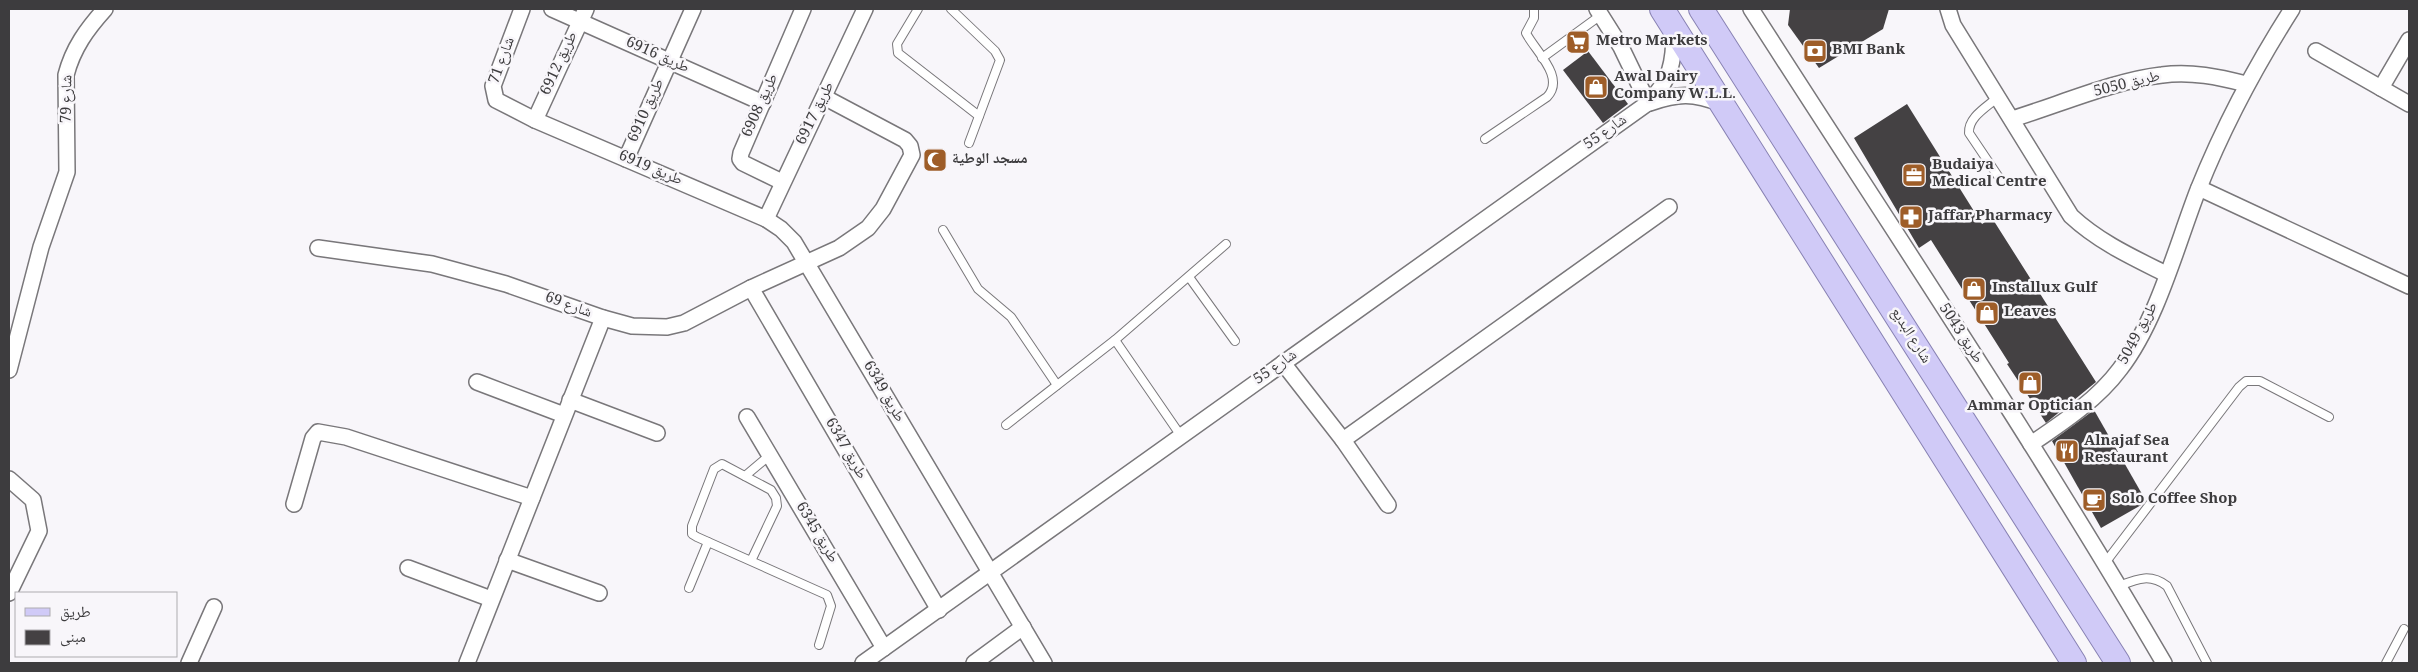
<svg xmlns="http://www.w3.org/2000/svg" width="2418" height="672" font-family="Georgia,'Noto Naskh Arabic',serif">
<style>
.building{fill:#444143}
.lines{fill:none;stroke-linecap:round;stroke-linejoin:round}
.lane-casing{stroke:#79777a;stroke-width:10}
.street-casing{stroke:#79777a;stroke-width:18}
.primary-casing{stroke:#8882b3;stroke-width:26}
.lane{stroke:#fff;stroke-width:8}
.street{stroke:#fff;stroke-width:15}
.primary{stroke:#d0caf7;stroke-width:24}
.labels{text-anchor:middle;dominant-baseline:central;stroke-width:5;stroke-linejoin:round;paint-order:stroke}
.poi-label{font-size:15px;font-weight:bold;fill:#3d3c3e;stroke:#f8f6fa;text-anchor:start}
.street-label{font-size:15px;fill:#3d3c3e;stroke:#f8f6fa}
</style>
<rect width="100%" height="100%" fill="#f8f6fa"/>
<g class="building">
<polygon points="1790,9 1889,9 1883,29 1819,68 1788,25"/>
<polygon points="1588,51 1628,104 1603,123 1563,70"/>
<polygon points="1907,104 1982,224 1992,218 2096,382 2046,423 2007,364 2009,363 1931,240 1919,248 1854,138"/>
<polygon points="2094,410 2146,501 2143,504 2101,528 2052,441"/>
</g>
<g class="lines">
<g class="lane-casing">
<g id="lane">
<polyline points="918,9 897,44 898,53 979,116"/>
<polyline points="951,9 995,51 1000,60 969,143"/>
<polyline points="1542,58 1601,15"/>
<path d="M1998 97C1987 107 1968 117 1969 133L2002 182"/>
<path d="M1485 139 1547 97C1566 77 1535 51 1526 33L1534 18V9"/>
<polyline points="943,230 978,289 1011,317 1057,385"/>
<polyline points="1189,277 1235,341"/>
<polyline points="1115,340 1181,436"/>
<polyline points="1006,425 1115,340 1226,244"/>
<polyline points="745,476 770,455"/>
<polyline points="751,561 777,506 776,498 771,490 722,464 714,469 692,526 692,534 697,537 827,595 831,606 819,645"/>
<polyline points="2105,563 2239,387 2246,381 2260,381 2329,417"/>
<path d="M2119 586C2137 579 2150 573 2167 586L2207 663"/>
<polyline points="689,588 708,542"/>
<polyline points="2386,663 2404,629"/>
</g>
</g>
<g class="street-casing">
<g id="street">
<polyline points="522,9 493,86 496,100 535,120 766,219 781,229 794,242 1044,663"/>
<polyline points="552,9 763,103"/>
<polyline points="1597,9 1621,47 1648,103"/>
<path d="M1751 9C1890 226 2034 440 2164 663"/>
<path d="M1948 9 1953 25 2071 216C2099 242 2132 257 2166 274"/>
<polyline points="2316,51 2409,104"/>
<polyline points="2381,88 2409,40"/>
<path d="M1650 103C1679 93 1693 93 1722 104"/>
<path d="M2012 119C2058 105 2116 80 2162 75 2191 71 2219 77 2246 84"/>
<polyline points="535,120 586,9"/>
<polyline points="626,159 693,9"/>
<polyline points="782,182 743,163 740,159 741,153 803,9"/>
<polyline points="2199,188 2409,286"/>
<polyline points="766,219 865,9"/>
<polyline points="318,248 432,264 506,284 603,318 632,326 667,327 684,323 751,288 839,248 868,228 883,209 912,155 910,146 905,140 824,97"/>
<polyline points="751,288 939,610"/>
<polyline points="1283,363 1343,440 1388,505"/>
<path d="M9 370 41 247 67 172 66 75C73 48 87 29 105 9"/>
<polyline points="477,382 564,415"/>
<polyline points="570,400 657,433"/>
<polyline points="747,417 884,648"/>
<polyline points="1343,440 1669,207"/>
<path d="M2031 444C2062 423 2097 400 2120 369 2157 321 2176 247 2198 190 2224 125 2255 67 2292 9"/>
<polyline points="9,479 33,500 39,531 9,593"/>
<polyline points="294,504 313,438 318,432 346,437 532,498"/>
<polyline points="507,560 599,593"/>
<polyline points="408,568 491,599"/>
<polyline points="189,663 214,607"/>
<polyline points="467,663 603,318"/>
<path d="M863 663 1648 103C1671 79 1674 63 1674 31"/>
<polyline points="974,663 1023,627"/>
</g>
</g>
<g class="primary-casing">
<g id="primary">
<polyline points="1662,9 2074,663"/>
<polyline points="1701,9 2118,663"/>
</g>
</g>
<use href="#lane" class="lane"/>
<use href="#street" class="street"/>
<use href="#primary" class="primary"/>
</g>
<defs>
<g id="supermarket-square" transform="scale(1.25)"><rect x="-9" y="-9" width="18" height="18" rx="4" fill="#9e5d28" stroke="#f8f6fa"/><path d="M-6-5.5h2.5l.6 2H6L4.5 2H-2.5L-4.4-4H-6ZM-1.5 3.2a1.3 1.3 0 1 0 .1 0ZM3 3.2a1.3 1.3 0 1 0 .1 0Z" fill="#fff"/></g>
<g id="bank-square" transform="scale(1.25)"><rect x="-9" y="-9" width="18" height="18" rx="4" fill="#9e5d28" stroke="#f8f6fa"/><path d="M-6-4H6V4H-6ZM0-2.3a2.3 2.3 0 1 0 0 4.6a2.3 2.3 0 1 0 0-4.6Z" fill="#fff"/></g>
<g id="shop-square" transform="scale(1.25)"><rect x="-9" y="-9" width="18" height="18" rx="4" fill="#9e5d28" stroke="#f8f6fa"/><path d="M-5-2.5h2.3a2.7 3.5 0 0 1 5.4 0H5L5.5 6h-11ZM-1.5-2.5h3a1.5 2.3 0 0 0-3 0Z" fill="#fff"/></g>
<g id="mosque-square" transform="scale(1.25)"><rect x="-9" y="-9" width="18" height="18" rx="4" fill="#9e5d28" stroke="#f8f6fa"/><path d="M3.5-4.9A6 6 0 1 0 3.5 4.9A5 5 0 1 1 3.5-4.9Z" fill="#fff"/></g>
<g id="office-square" transform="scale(1.25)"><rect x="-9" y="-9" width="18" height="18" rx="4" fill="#9e5d28" stroke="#f8f6fa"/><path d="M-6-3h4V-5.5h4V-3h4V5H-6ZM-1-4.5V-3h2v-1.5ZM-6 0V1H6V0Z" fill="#fff"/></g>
<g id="pharmacy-square" transform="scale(1.25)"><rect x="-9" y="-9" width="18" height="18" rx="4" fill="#9e5d28" stroke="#f8f6fa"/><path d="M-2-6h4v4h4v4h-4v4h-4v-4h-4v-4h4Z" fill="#fff"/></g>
<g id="restaurant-square" transform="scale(1.25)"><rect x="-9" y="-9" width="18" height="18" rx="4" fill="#9e5d28" stroke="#f8f6fa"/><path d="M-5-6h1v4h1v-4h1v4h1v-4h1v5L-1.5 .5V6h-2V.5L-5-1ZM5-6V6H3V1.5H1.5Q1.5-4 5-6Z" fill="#fff"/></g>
<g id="cafe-square" transform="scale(1.25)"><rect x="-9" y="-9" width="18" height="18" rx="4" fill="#9e5d28" stroke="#f8f6fa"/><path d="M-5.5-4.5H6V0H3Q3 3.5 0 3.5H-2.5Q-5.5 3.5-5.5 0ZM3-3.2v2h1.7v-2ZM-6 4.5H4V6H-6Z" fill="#fff"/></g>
</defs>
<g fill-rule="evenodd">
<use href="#supermarket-square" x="1578" y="42"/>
<use href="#bank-square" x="1815" y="51"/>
<use href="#shop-square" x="1596" y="87"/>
<use href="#mosque-square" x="935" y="160"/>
<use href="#office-square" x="1914" y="175"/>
<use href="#pharmacy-square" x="1911" y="217"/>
<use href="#shop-square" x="1974" y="289"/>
<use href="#shop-square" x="1987" y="313"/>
<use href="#shop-square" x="2030" y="383"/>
<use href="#restaurant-square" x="2067" y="451"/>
<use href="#cafe-square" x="2094" y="500"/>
</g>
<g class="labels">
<g class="poi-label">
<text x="1596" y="42">Metro Markets</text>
<text x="1832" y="51">BMI Bank</text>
<text x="1614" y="78">Awal Dairy<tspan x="1614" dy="17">Company W.L.L.</tspan></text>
<text x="952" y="160">مسجد الوطية</text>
<text x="1932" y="166">Budaiya<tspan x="1932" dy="17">Medical Centre</tspan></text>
<text x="1928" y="217">Jaffar Pharmacy</text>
<text x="1992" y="289">Installux Gulf</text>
<text x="2004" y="313">Leaves</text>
<text x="2030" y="407" text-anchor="middle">Ammar Optician</text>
<text x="2084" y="442">Alnajaf Sea<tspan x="2084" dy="17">Restaurant</tspan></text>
<text x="2112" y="500">Solo Coffee Shop</text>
</g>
<g class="street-label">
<text transform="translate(657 56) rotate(24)">طريق 6916</text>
<text transform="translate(503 61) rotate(-70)">شارع 71</text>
<text transform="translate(560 64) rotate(-65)">طريق 6912</text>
<text transform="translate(2127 85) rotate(-14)">طريق 5050</text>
<text transform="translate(68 99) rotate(-89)">شارع 79</text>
<text transform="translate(761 106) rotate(-66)">طريق 6908</text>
<text transform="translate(647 111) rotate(-66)">طريق 6910</text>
<text transform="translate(816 114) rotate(-64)">طريق 6917</text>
<text transform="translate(1606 133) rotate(-35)">شارع 55</text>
<text transform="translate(650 169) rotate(23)">طريق 6919</text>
<text transform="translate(568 306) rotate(20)">شارع 69</text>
<text transform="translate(1960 334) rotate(57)">طريق 5043</text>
<text transform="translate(2139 334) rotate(-62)">طريق 5049</text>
<text transform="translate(1910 336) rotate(58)">شارع البديع</text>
<text transform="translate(1276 368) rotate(-35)">شارع 55</text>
<text transform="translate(883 392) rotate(60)">طريق 6349</text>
<text transform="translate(845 449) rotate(60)">طريق 6347</text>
<text transform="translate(816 533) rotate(59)">طريق 6345</text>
</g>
</g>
<rect width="2418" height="672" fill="none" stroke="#3d3c3e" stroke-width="20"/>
<rect x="15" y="592" width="162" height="65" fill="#f8f6fa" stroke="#adacaf"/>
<rect x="25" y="608" width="25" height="8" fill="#d0caf7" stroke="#adacaf"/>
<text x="60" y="617" font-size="15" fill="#3d3c3e">طريق</text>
<rect x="25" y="630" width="25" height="15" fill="#444143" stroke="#adacaf"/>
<text x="60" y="642" font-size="15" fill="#3d3c3e">مبنى</text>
</svg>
